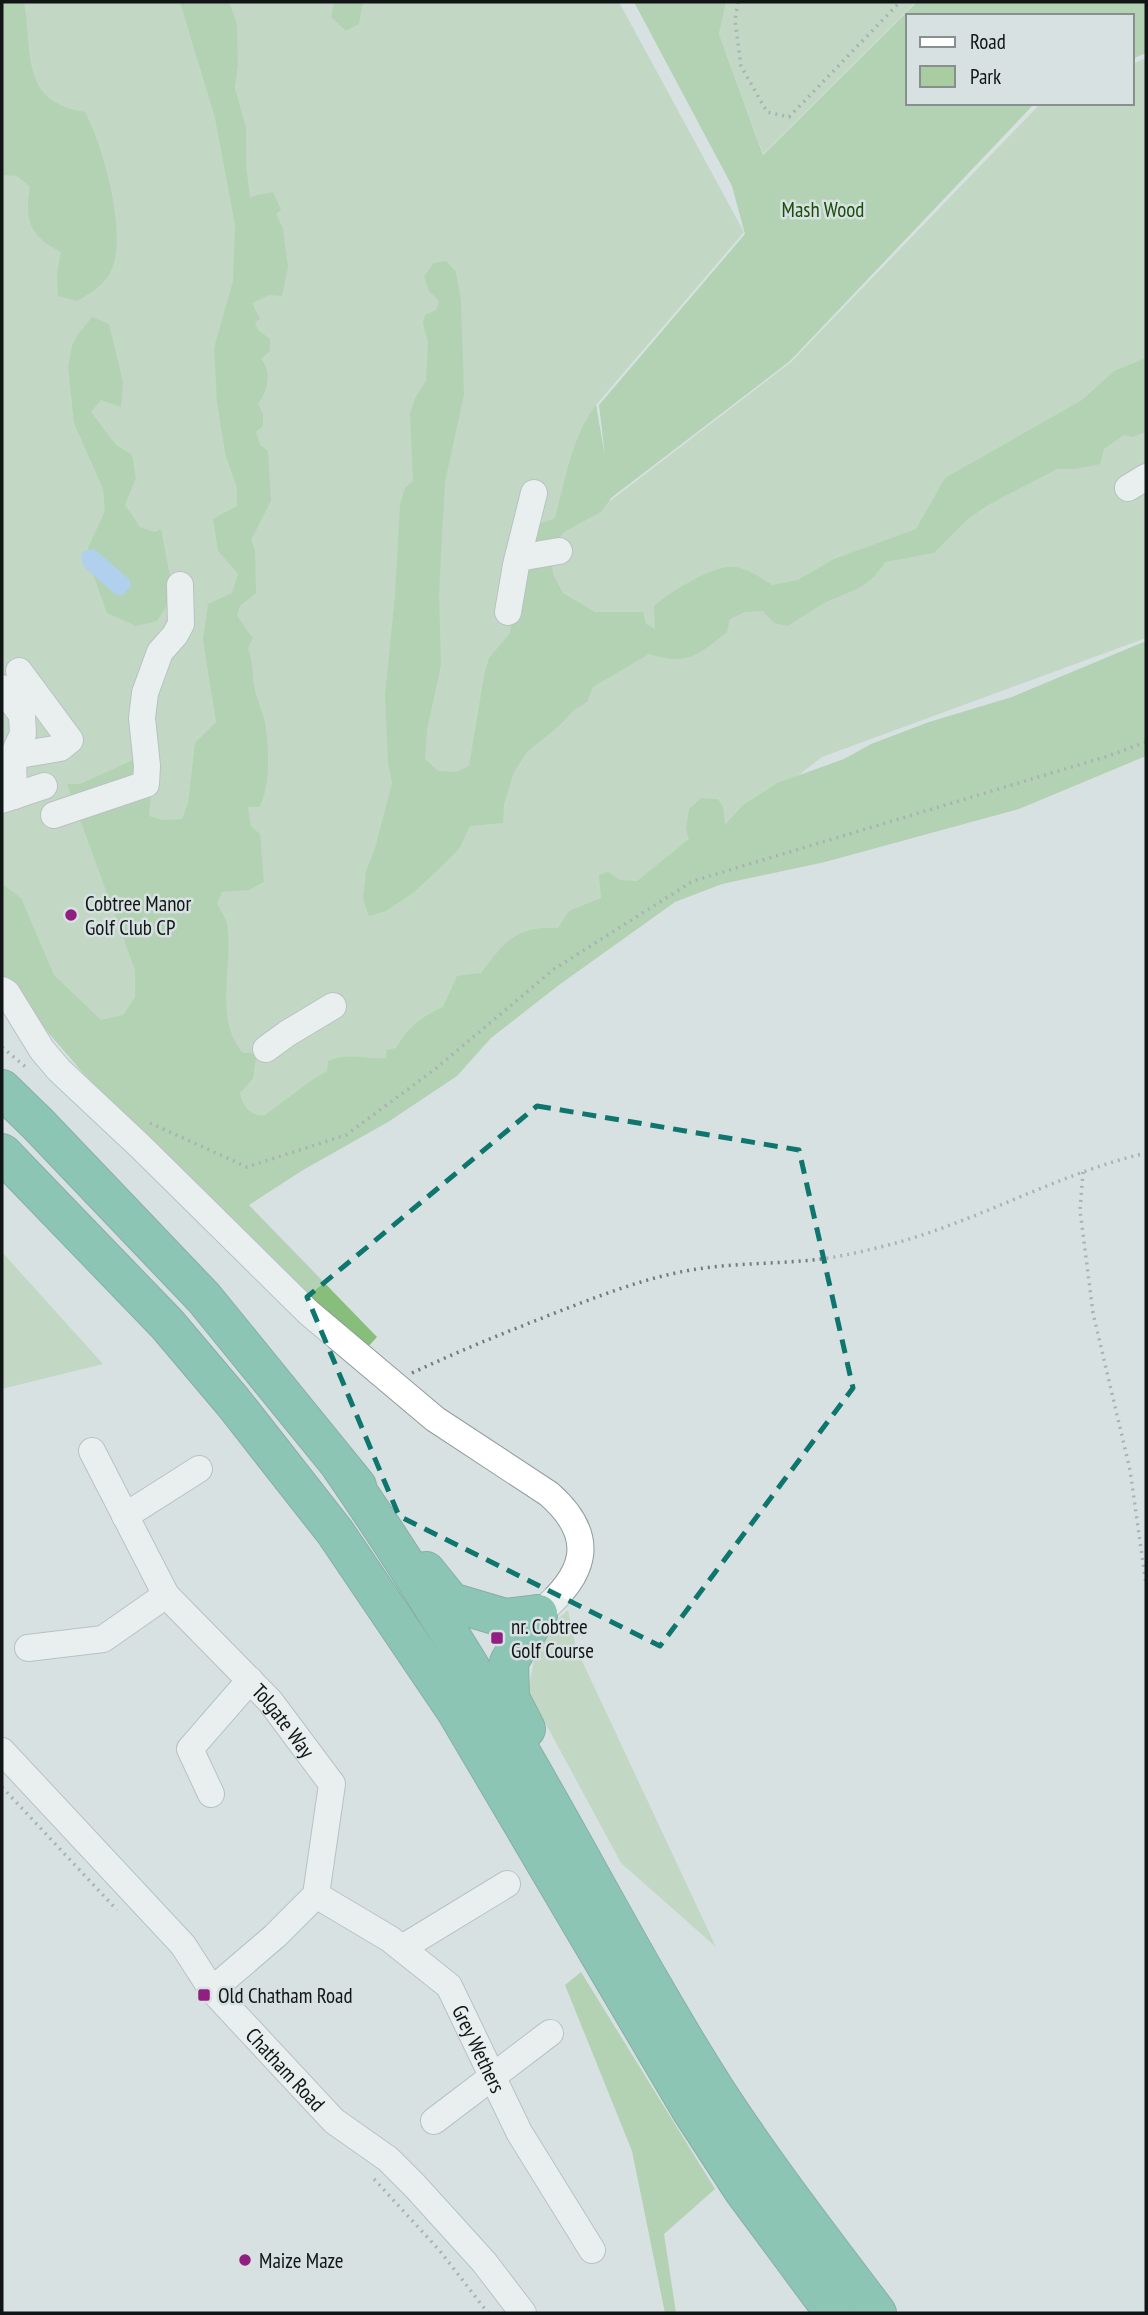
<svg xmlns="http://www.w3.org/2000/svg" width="1148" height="2315" font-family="'PT Sans Narrow',sans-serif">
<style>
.green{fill:#a9cca1}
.forest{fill:#87be7b}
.water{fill:#80bafa}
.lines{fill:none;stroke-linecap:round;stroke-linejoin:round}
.minor-casing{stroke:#929b9b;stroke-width:28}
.highway-casing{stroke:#27715a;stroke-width:40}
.path{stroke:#737a7a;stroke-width:3.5;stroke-dasharray:2 5;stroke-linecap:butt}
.minor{stroke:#fff;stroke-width:26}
.highway{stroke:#33a27f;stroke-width:38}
.marked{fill:none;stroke:#0f766e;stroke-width:5;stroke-dasharray:14 9;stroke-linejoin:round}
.poi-dot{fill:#901f80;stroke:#d7e1e1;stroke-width:2.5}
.labels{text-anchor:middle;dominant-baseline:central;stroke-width:5;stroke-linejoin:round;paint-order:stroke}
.park-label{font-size:21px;fill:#184e09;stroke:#d7e1e1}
.poi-label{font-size:21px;fill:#111515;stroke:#d7e1e1;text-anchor:start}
.street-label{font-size:21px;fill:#111515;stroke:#d7e1e1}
</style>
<rect width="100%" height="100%" fill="#d7e1e1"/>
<g class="green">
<polygon points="2,2 619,2 744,232 596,405 610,501 791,362 1041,103 1132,103 1132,64 1146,58 1146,638 822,757 249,1205 2,963"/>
<polygon points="726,2 916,2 763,154 719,34"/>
<polygon points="2,1252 103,1364 2,1389"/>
<polygon points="568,1610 576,1648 716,1947 621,1863 528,1691 539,1635"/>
</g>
<g class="forest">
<path d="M2 2H24C33 51 19 102 85 112 103 145 132 245 107 278 99 288 88 295 77 301L58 296 57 273 61 252C30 237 24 220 30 187L17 176 2 175Z"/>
<path d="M180 2H229L230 4 237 24 238 64 235 88 246 128V164L250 198 257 195 273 192 281 210 276 214 283 228 288 267 282 296 270 295 252 303 260 319 255 322 258 330 270 339V351L261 359C273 373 267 391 258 404L263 414V426L256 432 260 445 268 451 271 501 251 540 255 550 256 593 240 606 237 616 253 638 248 648C253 661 252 672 254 685 256 698 262 710 265 722 269 745 271 788 259 807H248L251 826 260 834 264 882 249 890 222 892 217 903C220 910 225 916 227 923 234 964 213 1019 243 1053H252L256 1057 253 1079 240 1093C243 1107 251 1117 265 1115L312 1080 327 1071 328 1061C349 1052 364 1060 386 1058V1050L396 1048C408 1027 421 1017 443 1007L457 976 481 973C504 942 517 925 558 928L569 911 601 898 599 875 608 872 620 880 637 881 689 839 686 829 689 809 701 798 718 799 723 807 725 825 743 805 777 783 844 759 871 744 929 722 1012 697 1146 641V756L1019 809 825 862 722 884 675 902 559 985 491 1038 457 1076 388 1122 303 1170 249 1205 377 1337 366 1349 189 1181 83 1073 2 979V884L21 898 54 975 101 1020 123 1015 135 997V970L67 784H80L144 755 152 786 149 816 163 820 182 819 188 803 195 743 216 722 203 640 208 604 232 593 238 574 218 551 213 519 237 506V488L225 453 217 402 214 348 233 281 235 225 215 118Z"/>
<polygon points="334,2 363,2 359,24 346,31 331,17"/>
<path d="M634 2H726L719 34 763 155 917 2H1146V53L1132 59V16H908V103H1035L790 361 611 498 601 512 564 532 551 548 553 574 563 593 595 612H643L646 624 655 629 654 606C670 592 706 570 727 567 743 565 760 577 772 585L798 580 834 559 916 529 945 478 1082 400 1114 371 1146 358V432L1133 437 1124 435 1104 449 1100 464 1076 469H1057L988 505 968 519 934 553 885 562C867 592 848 590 821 605 810 611 799 619 788 626L774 623 763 611 745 612 730 619 727 632C697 656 688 666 649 654L593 687 587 702 574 710 559 726 527 752 514 772 504 804 503 823 470 826 459 849 440 868 413 893 386 911 369 916 363 899 366 871 375 848 392 783 388 763 385 695 395 595 400 505 405 488 413 481 410 413 415 398 426 381 428 342 423 323 425 315 436 310 439 301 429 291 424 276 434 263 446 261 456 272 461 300 464 395 445 482 439 593 441 665 427 730 425 759 438 771 456 772 469 766 484 676 489 658 510 633 531 527 555 518C565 481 572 436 596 405L605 456 599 405 745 234 732 186Z"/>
<polygon points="92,317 109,324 123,382 121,407 101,400 91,412 116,445 132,455 136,478 125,505 140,527 155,532 161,529 171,581 169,602 157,621 136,626 107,613 90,566 88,548 105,511 103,489 74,423 68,367 72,346 78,334"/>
<polygon points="581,1972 715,2189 664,2234 676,2313 665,2313 632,2151 565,1985"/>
</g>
<polygon class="water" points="94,549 129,579 131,586 122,596 115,594 83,566 81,554 86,550"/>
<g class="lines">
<g class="minor-casing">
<g id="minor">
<polyline points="1128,488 1146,477"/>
<polyline points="518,558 559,551"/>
<polyline points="508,612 516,565 534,493"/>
<polyline points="2,688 22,715 23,734 13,756 14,796"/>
<polyline points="13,756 60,748 70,740 19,671"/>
<polyline points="2,800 44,786"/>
<polyline points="54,815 146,784 147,766 142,718 145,693 160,652 175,635 181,624 180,585"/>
<path d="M2 990 7 993 42 1050 59 1070 141 1147 308 1312 435 1419 549 1494C599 1538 585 1576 538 1614"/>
<polyline points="266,1049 288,1033 333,1006"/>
<path id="s1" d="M92 1451 166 1595 270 1701 332 1784 316 1895 275 1936 212 1990"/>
<polyline points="125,1516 199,1469"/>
<polyline points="28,1648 103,1639 166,1595"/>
<path id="s2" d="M2 1751 183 1945 212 1990 334 2121 388 2159 415 2186 484 2262 523 2313"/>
<polyline points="211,1794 190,1749 250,1680"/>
<path id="s3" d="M316 1895 390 1939 449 1986 519 2132 592 2250"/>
<polyline points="402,1948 507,1884"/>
<polyline points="434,2121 550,2033"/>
</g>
</g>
<g class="highway-casing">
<g id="highway">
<polyline points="2,1089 38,1124 204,1298 357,1486"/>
<polyline points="2,1153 167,1324 233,1402 335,1532 456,1711 691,2110 743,2190 834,2313"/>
<path d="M341 1467C399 1551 453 1637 505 1725 577 1846 640 1972 716 2091 766 2168 822 2240 877 2313"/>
<polyline points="426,1571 451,1602 505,1618 538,1614"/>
<polyline points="526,1729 510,1698 509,1662 538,1614"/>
</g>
</g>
<g class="path">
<polyline points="738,2 735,20 741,66 767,112 789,117 900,2"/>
<polyline points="2,1047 27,1068"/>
<polyline points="150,1123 247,1167 346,1135 434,1070 554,969 693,881 1108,756 1146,742"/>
<polyline points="1083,1172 1080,1210 1093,1313 1130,1470 1146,1584"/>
<path d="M412 1373C459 1351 506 1332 555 1313 599 1296 644 1278 691 1270 731 1263 773 1264 813 1260 841 1257 869 1250 896 1243 982 1219 1060 1173 1146 1153"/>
<polyline points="2,1787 117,1910"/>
<polyline points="374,2179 440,2251 488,2313"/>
</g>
<use href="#minor" class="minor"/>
<use href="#highway" class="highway"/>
</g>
<path d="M0 0H1148V2315H0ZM537 1106 799 1150 853 1388 660 1646 399 1516 307 1297Z" fill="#d7e1e1" fill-opacity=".55" fill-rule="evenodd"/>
<path class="marked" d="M537 1106 799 1150 853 1388 660 1646 399 1516 307 1297Z"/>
<g class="poi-dot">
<circle cx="71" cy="915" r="7"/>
<rect x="490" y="1631" width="14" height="14" rx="3.5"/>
<rect x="197" y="1988" width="14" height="14" rx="3.5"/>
<circle cx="245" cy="2260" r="7"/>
</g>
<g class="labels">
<g class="park-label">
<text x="823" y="209">Mash Wood</text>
</g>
<g class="poi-label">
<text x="85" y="903">Cobtree Manor<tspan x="85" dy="24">Golf Club CP</tspan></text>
<text x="511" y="1626">nr. Cobtree<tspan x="511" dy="24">Golf Course</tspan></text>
<text x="218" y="1995">Old Chatham Road</text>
<text x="259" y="2260">Maize Maze</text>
</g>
<g class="street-label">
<text stroke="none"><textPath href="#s1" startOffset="334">Tolgate Way</textPath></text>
<text stroke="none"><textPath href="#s3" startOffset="231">Grey Wethers</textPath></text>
<text stroke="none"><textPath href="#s2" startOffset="427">Chatham Road</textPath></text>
</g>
</g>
<rect width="1148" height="2315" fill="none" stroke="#111515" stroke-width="7"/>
<rect x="906" y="14" width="228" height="91" fill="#d7e1e1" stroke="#888f8f" stroke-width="2"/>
<rect x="920" y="37" width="35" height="10" fill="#ffffff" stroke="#888f8f" stroke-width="2"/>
<text x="970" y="49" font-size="21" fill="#111515">Road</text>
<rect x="920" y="66" width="35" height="21" fill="#a9cca1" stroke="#888f8f" stroke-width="2"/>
<text x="970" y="84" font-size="21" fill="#111515">Park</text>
</svg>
